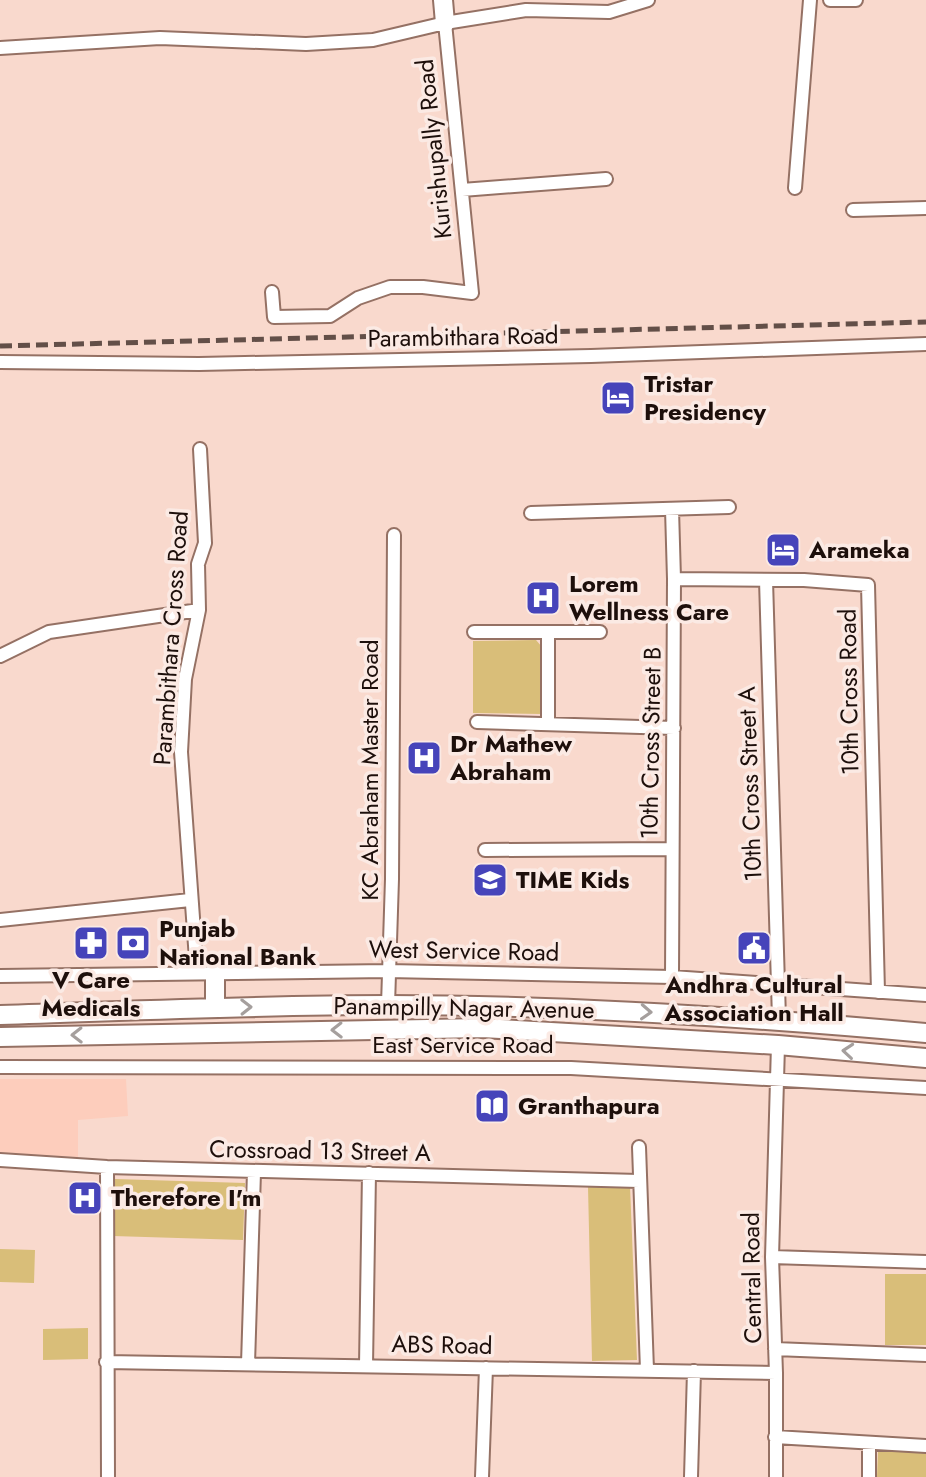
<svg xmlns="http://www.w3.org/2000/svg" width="926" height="1477" font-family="Jost,sans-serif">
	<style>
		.built { fill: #fdcdbc }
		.green { fill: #d9be79 }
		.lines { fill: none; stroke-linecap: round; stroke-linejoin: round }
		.street-casing { stroke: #957164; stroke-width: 16 }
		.secondary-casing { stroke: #957164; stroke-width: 22 }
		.street { stroke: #fff; stroke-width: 12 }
		.secondary { stroke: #fff; stroke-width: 18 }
		.rail { stroke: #634f48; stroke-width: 5; stroke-dasharray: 12 6; stroke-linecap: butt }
		.oneway { stroke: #a59f9d }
		.labels { text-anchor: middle; stroke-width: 7; stroke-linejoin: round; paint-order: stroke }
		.street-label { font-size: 24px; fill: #1d0f0b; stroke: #fbeae4 }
		.poi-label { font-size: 24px; font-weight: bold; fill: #1d0f0b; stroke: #fbeae4; text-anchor: start }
	</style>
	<rect width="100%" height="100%" fill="#f9d9cd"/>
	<path class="built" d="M0,1079H126L128,1116L78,1120V1157L0,1153Z"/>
	<path class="green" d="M536,640L542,647V714L473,713V641Z
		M115,1179L245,1183L243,1240L113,1236Z
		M630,1186L637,1360L592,1361L588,1187Z
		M0,1249L35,1250L34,1283L0,1282Z
		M885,1274H926V1345H885Z
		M88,1328V1359L43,1360V1329Z
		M878,1451L926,1452V1477H877Z"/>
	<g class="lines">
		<defs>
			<path id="street" d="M830,0H856
				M0,48L160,38L306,44L373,40L445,23L526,10L609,12L648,0
				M795,188L810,0
				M462,190L606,179
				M853,210L926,208
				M272,292L274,317L330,316L358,298L390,287H423L472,293L445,23
				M0,362L199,364L591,356L926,344
				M672,509L674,579L672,977
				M531,513L729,507
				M674,579L804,580L868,585L878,992
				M766,580L779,1019
				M474,632H600
				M548,634V724
				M0,656L49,632L199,610
				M477,722L674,728
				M485,850L672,849
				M0,920L190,900
				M197,973L181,752L185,679L199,610L198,564L205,543L200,449
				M0,976L388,971L672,977L926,995
				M388,1005L392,879L394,535
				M0,1067L571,1068L926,1088
				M639,1147L647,1370
				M0,1160L107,1167L639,1181
				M107,1167L108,1477
				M772,1257L926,1262
				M775,1349L926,1355
				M106,1362L776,1373
				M248,1364L254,1172
				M366,1366L369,1173
				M775,1437L926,1446
				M482,1477L486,1368
				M691,1477L694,1371
				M776,1477V1373L772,1257L778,1045
				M869,1477V1444"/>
			<path id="secondary" d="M443,0L445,23
				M215,972V1008
				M0,1015C129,1011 258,1005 388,1005C567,1005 747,1017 926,1033
				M0,1037L482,1028L778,1045L926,1058"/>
		</defs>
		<use href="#street" class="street-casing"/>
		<use href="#secondary" class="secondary-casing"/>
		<use href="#street" class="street"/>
		<use href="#secondary" class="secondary"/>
		<path class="rail" d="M0,346L926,322"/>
	</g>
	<defs><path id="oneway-chevron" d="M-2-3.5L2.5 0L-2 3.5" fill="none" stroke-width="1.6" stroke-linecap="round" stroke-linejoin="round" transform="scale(2)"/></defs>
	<g class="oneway">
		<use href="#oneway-chevron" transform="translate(246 1007) rotate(-1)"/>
		<use href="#oneway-chevron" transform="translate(646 1012) rotate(3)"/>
		<use href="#oneway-chevron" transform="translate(337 1030) rotate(179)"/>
		<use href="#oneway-chevron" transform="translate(77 1035) rotate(179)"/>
		<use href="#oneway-chevron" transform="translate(848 1051) rotate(-175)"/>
	</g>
	<defs>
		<symbol id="hotel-square" viewBox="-11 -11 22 22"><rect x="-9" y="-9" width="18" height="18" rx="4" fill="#4644ba" stroke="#fbeae4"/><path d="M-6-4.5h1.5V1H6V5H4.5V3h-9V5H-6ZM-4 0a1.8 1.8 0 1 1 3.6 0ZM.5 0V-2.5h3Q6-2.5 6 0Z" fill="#fff"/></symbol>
		<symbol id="hospital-square" viewBox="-11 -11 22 22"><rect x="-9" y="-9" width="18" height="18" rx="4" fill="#4644ba" stroke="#fbeae4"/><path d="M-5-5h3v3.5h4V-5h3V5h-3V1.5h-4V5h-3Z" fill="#fff"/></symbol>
		<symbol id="school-square" viewBox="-11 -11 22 22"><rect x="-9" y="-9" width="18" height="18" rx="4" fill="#4644ba" stroke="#fbeae4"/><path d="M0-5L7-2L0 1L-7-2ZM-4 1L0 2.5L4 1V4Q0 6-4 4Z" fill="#fff"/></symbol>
		<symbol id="pharmacy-square" viewBox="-11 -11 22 22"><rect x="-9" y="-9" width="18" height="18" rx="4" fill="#4644ba" stroke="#fbeae4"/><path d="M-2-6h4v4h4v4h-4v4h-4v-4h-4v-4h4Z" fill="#fff"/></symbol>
		<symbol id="bank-square" viewBox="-11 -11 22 22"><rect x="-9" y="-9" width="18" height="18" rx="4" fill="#4644ba" stroke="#fbeae4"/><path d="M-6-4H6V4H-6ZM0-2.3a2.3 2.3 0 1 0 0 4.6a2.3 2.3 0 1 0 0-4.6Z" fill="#fff"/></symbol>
		<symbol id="civic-square" viewBox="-11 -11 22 22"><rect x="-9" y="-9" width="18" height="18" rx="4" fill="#4644ba" stroke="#fbeae4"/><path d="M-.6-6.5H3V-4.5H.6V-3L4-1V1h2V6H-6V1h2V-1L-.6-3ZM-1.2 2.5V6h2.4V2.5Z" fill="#fff"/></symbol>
		<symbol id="library-square" viewBox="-11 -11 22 22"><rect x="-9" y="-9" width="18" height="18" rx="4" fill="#4644ba" stroke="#fbeae4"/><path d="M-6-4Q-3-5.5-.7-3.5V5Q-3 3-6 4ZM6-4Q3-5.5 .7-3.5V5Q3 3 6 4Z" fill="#fff"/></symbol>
	</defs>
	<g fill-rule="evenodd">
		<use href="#hotel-square" x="598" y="378" width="40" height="40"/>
		<use href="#hotel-square" x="763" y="530" width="40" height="40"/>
		<use href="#hospital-square" x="523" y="578" width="40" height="40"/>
		<use href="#hospital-square" x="404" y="738" width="40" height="40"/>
		<use href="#school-square" x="470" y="860" width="40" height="40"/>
		<use href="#pharmacy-square" x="71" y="923" width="40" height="40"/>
		<use href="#bank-square" x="113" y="923" width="40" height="40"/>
		<use href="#civic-square" x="734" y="928" width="40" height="40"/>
		<use href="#library-square" x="472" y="1086" width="40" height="40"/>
		<use href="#hospital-square" x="65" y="1178" width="40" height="40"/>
	</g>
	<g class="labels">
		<g class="street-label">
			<text transform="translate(434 149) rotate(-96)" y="8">Kurishupally Road</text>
			<text transform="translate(463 337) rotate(-1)" y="8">Parambithara Road</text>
			<text transform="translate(171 638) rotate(-86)" y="8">Parambithara Cross Road</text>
			<text transform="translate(849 692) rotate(-91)" y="8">10th Cross Road</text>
			<text transform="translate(651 743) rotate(-89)" y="8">10th Cross Street B</text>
			<text transform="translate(370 770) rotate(-90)" y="8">KC Abraham Master Road</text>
			<text transform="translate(750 784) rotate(-92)" y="8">10th Cross Street A</text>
			<text transform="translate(464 951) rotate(1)" y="8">West Service Road</text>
			<text transform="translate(464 1008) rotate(1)" y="8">Panampilly Nagar Avenue</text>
			<text x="463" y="1053">East Service Road</text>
			<text transform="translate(320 1151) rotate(1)" y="8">Crossroad 13 Street A</text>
			<text transform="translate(752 1278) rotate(-91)" y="8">Central Road</text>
			<text transform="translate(442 1345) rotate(1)" y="8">ABS Road</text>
		</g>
		<g class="poi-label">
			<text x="644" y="392">Tristar<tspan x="644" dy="28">Presidency</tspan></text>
			<text x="809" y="558">Arameka</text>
			<text x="569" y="592">Lorem<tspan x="569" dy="28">Wellness Care</tspan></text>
			<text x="450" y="752">Dr Mathew<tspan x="450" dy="28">Abraham</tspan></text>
			<text x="516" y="888">TIME Kids</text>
			<text x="159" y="937">Punjab<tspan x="159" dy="28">National Bank</tspan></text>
			<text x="91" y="988" text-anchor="middle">V Care<tspan x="91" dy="28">Medicals</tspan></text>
			<text x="754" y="993" text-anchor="middle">Andhra Cultural<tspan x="754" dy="28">Association Hall</tspan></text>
			<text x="518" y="1114">Granthapura</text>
			<text x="111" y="1206">Therefore I'm</text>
		</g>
	</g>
</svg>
